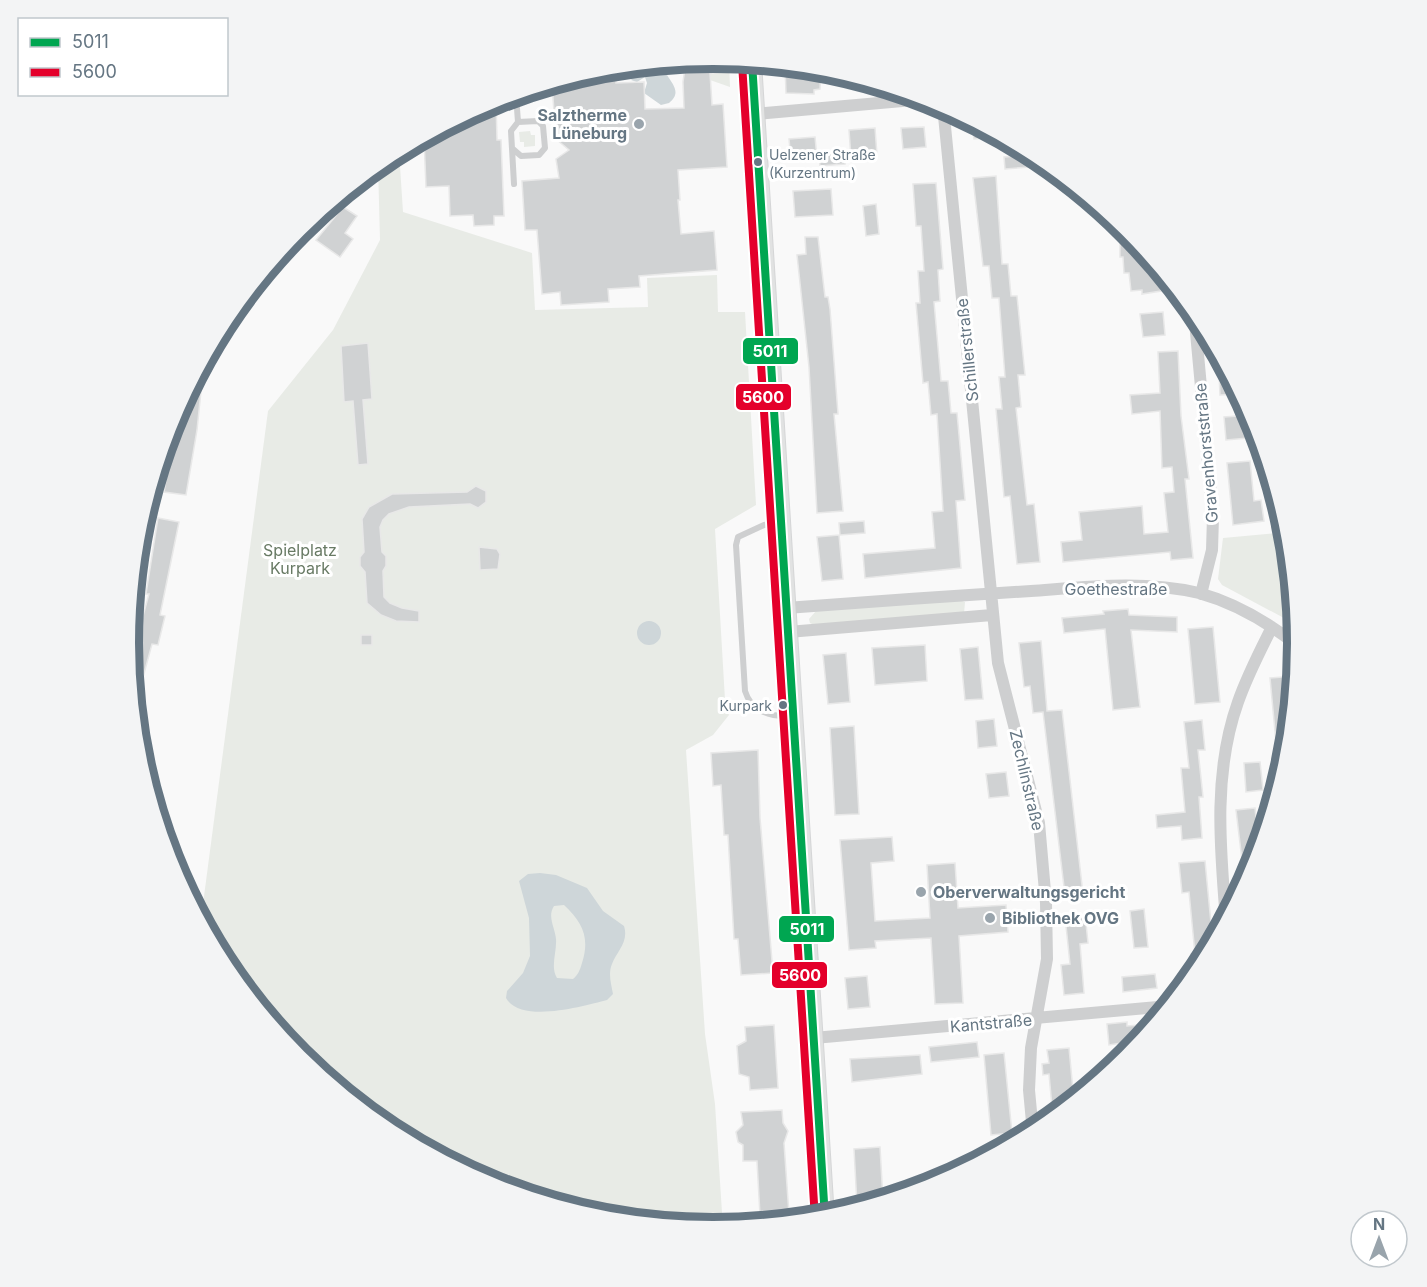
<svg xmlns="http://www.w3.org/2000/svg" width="1427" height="1287" font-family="Inter,sans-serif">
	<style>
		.green { fill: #e8ebe6 }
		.water { fill: #ced6d9; fill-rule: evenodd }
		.building { fill: #d0d2d3; stroke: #e8e8e8; stroke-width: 1.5 }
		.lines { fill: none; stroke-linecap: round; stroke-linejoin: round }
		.secondary-casing { stroke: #d5d6d7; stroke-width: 20 }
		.lane { stroke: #cecfd0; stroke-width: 6 }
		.street { stroke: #cecfd0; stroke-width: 12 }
		.secondary { stroke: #e1e2e2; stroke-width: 18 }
		.bus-1-casing { stroke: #fff; stroke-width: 12 }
		.bus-2-casing { stroke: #fff; stroke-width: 12 }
		.bus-1 { stroke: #00a651; stroke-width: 8 }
		.bus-2 { stroke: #e4002b; stroke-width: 8 }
		.poi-dot { fill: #99a4ac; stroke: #fff; stroke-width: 2 }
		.bus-dot { fill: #657683; stroke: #fff; stroke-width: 2 }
		.labels { text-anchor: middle; stroke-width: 6; stroke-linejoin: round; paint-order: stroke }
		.bus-label { font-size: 14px; fill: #657683; stroke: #fff; text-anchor: start }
		.poi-label { font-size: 16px; font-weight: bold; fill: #657683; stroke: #fff; text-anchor: start }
		.street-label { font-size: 16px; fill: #657683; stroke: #fff }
		.park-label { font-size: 16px; fill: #687a64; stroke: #fff }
		.rim { fill: none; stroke: #657683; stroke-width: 8 }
		.line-badge { stroke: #fff; stroke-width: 2 }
		.badge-label { font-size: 16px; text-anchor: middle; font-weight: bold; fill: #fff }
	</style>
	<rect width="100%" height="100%" fill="#f9f9f9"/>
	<path class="green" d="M715,59L729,60L730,87L710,80L709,73L716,72Z
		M639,66L627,76L616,75V68Z
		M530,131L531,135H535V146L524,147V142H520L519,132Z
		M399,151L403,212L532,253L535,310L648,307L647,278L717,275L718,312H745L756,505L715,529L725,700L729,715L713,735L686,750L705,1034L715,1104L723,1228L599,1217L489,1184L388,1130L300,1057L227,968L201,919L268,411L333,330L380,240L378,165Z
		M1288,532L1297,625L1222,585L1218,579L1223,538Z
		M959,600L965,602L964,614L816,626L810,623L809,619L816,611Z"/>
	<path class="water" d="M666,63L669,66L667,75C674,86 681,93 669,103L661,105L644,93L647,83L645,77L637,82L631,80L638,71L644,70V65Z
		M637 633a12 12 0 1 1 24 0a12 12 0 1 1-24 0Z
		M540,873L556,875L587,888L603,911L624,926C629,942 617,951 612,964C608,973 611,984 613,994L607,1000C584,1006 521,1024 506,998L507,991L523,973L530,956L529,918L519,881L528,874ZM564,905C583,923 590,938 582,963C580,970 578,975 573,979L557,978C550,967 557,952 556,939C555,927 547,917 554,906Z"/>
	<path class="building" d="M715,59L716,73H710L712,105L723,104L727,167L678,170L680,200H678L681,234L714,231L717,270L639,276L640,287L608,289L609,302L561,305L560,292L542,294L537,230H525L522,181L559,178L556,159L569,150L556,139L552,84L600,70L616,68V83L644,82L645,109L684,108L683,82L686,61Z
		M785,66L821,69L820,89L814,90V94L786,93Z
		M496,101L497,140H501L504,216H494V225L474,226L473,215L450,216L449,186L426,187L424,138Z
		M972,122L983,127L1000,137L974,139Z
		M924,127L926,147L903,149L901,128Z
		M875,128L877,155L851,158L849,130Z
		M815,137L817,158L791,160L789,139Z
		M844,151L845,164L820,166L819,153Z
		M1029,155L1030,167L1005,169L1004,157Z
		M996,176L1002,264H1008L1011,296H1017L1025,375H1018L1021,407L1016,408L1027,505L1034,504L1040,562L1017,564L1010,496L1004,497L996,409H1002L999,377H1005L999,298H992L989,266H983L973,178Z
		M936,183L943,269L938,270L940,301L934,302L941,381H948L951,413H957L965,500L956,501L961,568L865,578L863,554L935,548L932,512L943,511L937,414L931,415L928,382L923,383L916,303H920L918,271H924L921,226H916L913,184Z
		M831,189L833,215L795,217L793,191Z
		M876,204L879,234L866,236L863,206Z
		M343,207L357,216L345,233L353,239L340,257L316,240Z
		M805,237H818L825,297H828L830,309L838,414H834L843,511L817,513L809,367L797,255L806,254Z
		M1137,242L1159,268L1161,291L1142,294V290L1131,291L1129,273H1124L1123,257H1120V243Z
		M1163,312L1165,335L1143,337L1140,314Z
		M368,343L372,399L363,400L368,464L358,465L353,401L344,402L341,346Z
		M1178,351L1181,416L1189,479H1185L1193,558L1171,560L1170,552L1063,562L1061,542L1082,540L1079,512L1142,506L1144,534L1168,532L1164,493L1174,492L1172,467L1162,468L1160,411L1132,414L1130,395L1160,393L1158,352Z
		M1218,351L1235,385L1240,394L1220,395Z
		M204,362L197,430L186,495L164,492L178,409Z
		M1252,415L1259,437L1226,440L1224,417Z
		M1250,461L1254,501L1261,500L1264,521L1233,525L1227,463Z
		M476,486L486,491V502L478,508L470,504L409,507L389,514L383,520L380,527L382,552L386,556V566L383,571L384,597L390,603L402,608L419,611V622L396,621L381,615L367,603L365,572L360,566V557L364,552L362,519L369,507L392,494L467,492Z
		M158,518L179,522L160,615L165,616L158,645L152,644L135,707L130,655L132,656L149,594H146Z
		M864,521L865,533L840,535L839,523Z
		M839,535L843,579L822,581L817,537Z
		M479,547L497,549L500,554L498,569L480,570Z
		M1128,609L1129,615L1177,617V632L1131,630L1140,707L1113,710L1105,629L1064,633L1062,618L1104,614L1103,611Z
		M1213,627L1220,702L1195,704L1188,629Z
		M361,635H372V645H361Z
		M1041,641L1047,711L1062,710L1083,894L1065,895L1043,712L1033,713L1030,686L1024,687L1019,643Z
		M925,645L927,681L875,685L872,648Z
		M978,647L983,699L965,700L960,649Z
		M846,653L850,702L828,704L823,655Z
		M1295,676L1289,741L1276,742L1270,678Z
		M994,719L997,746L978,748L976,721Z
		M1202,720L1205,750H1198L1203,797H1199L1202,838L1182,840L1181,826L1157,828L1156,815L1185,812L1181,768H1189L1184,722Z
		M854,726L859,814L835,815L830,728Z
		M758,750L760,818L773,973L741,975L738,939H734L728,835H724L721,785L713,786L711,753Z
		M1260,762L1263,790L1246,792L1244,763Z
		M1006,772L1009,796L989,798L986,774Z
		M1255,808L1259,850L1245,885L1236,810Z
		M892,837L894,861L871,863L875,921L930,918L927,865L955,863L958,908L1006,905L1008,932L959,936L963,1003L935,1004L931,938L875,941L876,948L849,950L840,840Z
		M1205,861L1213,944L1193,977L1191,954H1195L1189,892L1182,893L1179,863Z
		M1144,909L1148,947L1134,948L1130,911Z
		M1085,914L1088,943L1080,944L1084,993L1064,995L1061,965L1070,964L1065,916Z
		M1155,974L1157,988L1123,992L1122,977Z
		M867,976L870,1007L848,1009L845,978Z
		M1127,1022V1026L1154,1024L1141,1040L1109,1045L1107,1024Z
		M774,1025L778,1088L750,1090L749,1077L739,1074L737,1046L746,1041L745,1027Z
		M977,1042L979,1057L931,1062L929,1047Z
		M1069,1048L1074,1101L1053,1118L1049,1074L1043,1075L1042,1064L1049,1063L1047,1050Z
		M1004,1053L1012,1133L991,1135L984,1055Z
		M920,1055L922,1074L852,1082L850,1059Z
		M782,1110L783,1123L788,1131L784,1143L789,1214L760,1215L757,1161H743V1145L738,1142L736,1132L743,1125L741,1112Z
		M880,1147L883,1200L864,1206L857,1205L854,1149Z"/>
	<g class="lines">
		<defs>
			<path id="secondary" d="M752,62L825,1218"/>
		</defs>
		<use href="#secondary" class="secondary-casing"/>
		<path class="lane" d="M513,149L521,156L539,155L545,148L543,126L538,121L518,122
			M514,184L511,131L518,122L516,95
			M780,522L764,525L738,537L736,545L745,691C751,711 770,717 790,716"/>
		<path class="street" d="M943,106L998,663L1039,823L1046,903L1047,959L1031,1048L1029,1090L1033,1133
			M755,114L925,99
			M1194,311L1213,517L1212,550L1201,594
			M786,608C868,602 949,596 1031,591C1086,587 1144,580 1199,593C1235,603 1269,623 1298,646
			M788,632L992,615
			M1226,920C1220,847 1213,772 1238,702C1247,676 1260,651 1272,627
			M814,1038L1169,1006"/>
		<use href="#secondary" class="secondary"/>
		<defs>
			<path id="bus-1" d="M752,62L825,1218"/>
			<path id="bus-2" d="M742,63L815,1219"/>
		</defs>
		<use href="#bus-1" class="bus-1-casing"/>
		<use href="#bus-2" class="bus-2-casing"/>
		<use href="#bus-1" class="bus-1"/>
		<use href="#bus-2" class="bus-2"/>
	</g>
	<g class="poi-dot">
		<circle cx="639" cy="124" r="6"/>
		<circle cx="921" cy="892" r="6"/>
		<circle cx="990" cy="918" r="6"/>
	</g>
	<g class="bus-dot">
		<circle cx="758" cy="162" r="5"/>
		<circle cx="783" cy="705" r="5"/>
	</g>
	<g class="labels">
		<g class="bus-label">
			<text x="769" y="160">Uelzener Straße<tspan x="769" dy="18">(Kurzentrum)</tspan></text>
			<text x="772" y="711" text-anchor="end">Kurpark</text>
		</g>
		<g class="poi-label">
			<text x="627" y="121" text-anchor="end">Salztherme<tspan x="627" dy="18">Lüneburg</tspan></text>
			<text x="933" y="898">Oberverwaltungsgericht</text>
			<text x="1002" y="924">Bibliothek OVG</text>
		</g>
		<g class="street-label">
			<text transform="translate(967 350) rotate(-96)" y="6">Schillerstraße</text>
			<text transform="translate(1206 453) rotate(-95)" y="6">Gravenhorststraße</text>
			<text x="1116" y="595">Goethestraße</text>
			<text transform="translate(1027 780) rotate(77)" y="6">Zechlinstraße</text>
			<text transform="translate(991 1023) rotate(-5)" y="6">Kantstraße</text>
		</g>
		<g class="park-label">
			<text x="300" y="556">Spielplatz<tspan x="300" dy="18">Kurpark</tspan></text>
		</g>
	</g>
	<path d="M0 0H1427V1287H0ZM139 643a574 574 0 1 1 1148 0a574 574 0 1 1-1148 0Z" fill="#f3f4f5" fill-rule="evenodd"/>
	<path class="rim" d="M139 643a574 574 0 1 1 1148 0a574 574 0 1 1-1148 0Z"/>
	<g class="line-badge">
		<rect x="742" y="337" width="57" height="28" rx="6" fill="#00a651"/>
		<rect x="735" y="383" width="57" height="28" rx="6" fill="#e4002b"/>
		<rect x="778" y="915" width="57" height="28" rx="6" fill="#00a651"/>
		<rect x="771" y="961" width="57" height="28" rx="6" fill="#e4002b"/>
	</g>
	<g class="badge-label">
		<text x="770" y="357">5011</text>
		<text x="763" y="403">5600</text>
		<text x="807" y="935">5011</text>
		<text x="800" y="981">5600</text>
	</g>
	<rect x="18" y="18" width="210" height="78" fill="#ffffff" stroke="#c1c8cd" stroke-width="1.5"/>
	<rect x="30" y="38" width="30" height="9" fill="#00a651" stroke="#c1c8cd" stroke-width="1.5"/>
	<text x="72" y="48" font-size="18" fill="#657683">5011</text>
	<rect x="30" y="68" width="30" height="9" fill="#e4002b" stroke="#c1c8cd" stroke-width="1.5"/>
	<text x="72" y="78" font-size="18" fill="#657683">5600</text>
	<g transform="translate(1379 1239)"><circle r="28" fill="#ffffff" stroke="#c1c8cd" stroke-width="1.5"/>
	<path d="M0-4.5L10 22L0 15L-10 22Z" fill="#99a4ac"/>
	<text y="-9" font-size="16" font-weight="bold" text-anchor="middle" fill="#657683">N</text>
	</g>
</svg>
